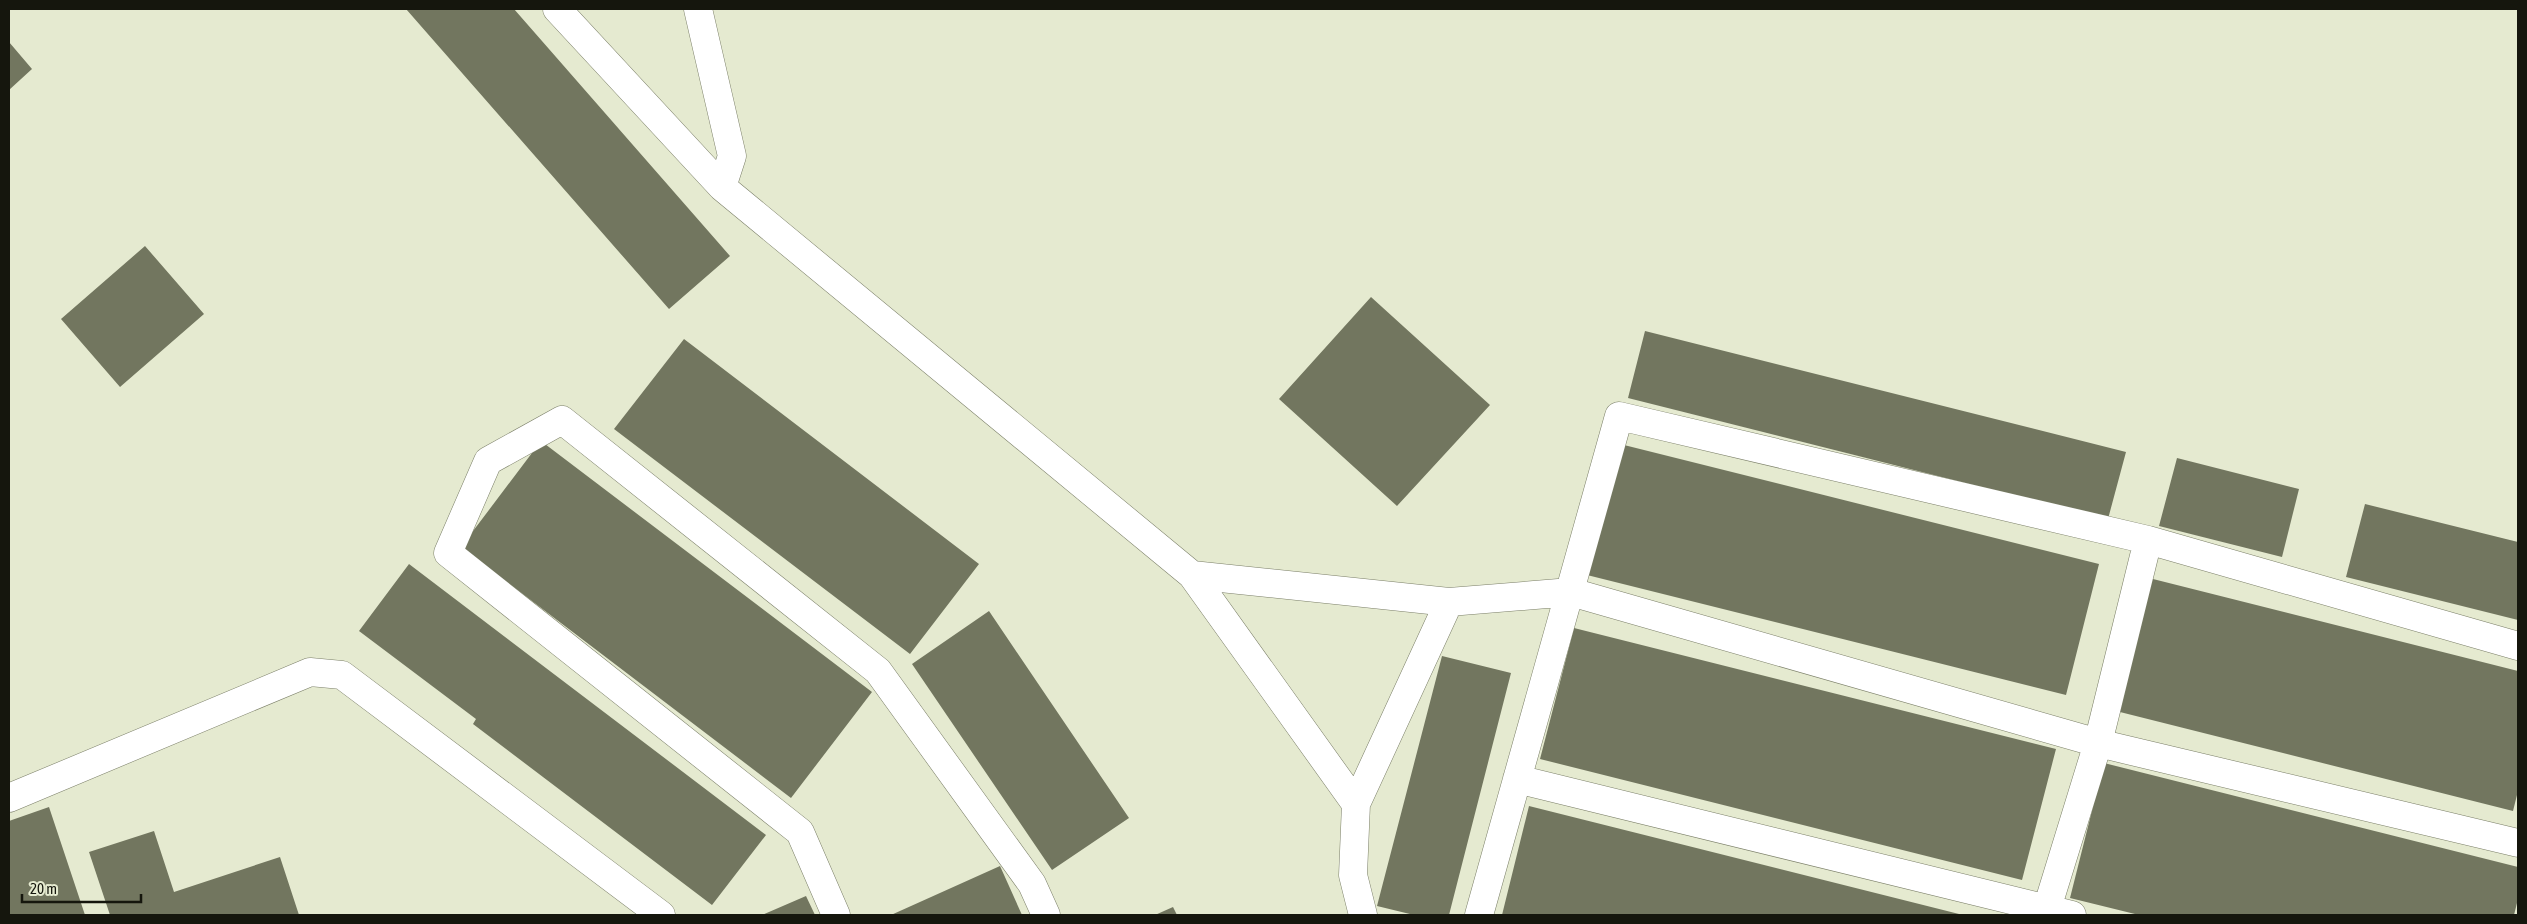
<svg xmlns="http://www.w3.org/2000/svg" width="2527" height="924" font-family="'Asap Condensed',sans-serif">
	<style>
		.building { fill: #72765f }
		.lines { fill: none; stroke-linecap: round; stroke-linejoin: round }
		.minor-casing { stroke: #7b7f68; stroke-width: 29 }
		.minor { stroke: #fff; stroke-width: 28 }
	</style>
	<rect width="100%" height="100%" fill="#e5ead0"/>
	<path class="building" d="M406,9H514L730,256L669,309Z
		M9,42L32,69L9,90Z
		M145,246L204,314L120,387L61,319Z
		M1371,297L1490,405L1397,506L1279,399Z
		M1645,331L2126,452L2108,519L1628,398Z
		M684,339L979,564L910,654L614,429Z
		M541,441L872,692L791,798L461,547Z
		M1620,444L2099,564L2066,695L1587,575Z
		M2177,458L2299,489L2282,557L2159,526Z
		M2365,504L2518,542V620L2346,577Z
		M409,564L766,835L712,905L473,724L476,719L359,631Z
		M2149,578L2518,671V791L2513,811L2116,711Z
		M989,611L1129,818L1052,870L912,664Z
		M1574,628L2056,749L2022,880L1540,759Z
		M1442,656L1511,673L1449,915H1414L1377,906Z
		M2104,763L2518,867V899L2514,915H2139L2070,898Z
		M1529,806L1963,915H1502Z
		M49,807L85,915H9V821Z
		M154,831L174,892L280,857L299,915H110L89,852Z
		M1000,866L1022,915H891Z
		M806,896L815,915H762Z
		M1173,907L1177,915H1155Z"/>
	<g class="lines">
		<defs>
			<path id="minor" d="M557,9L722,187
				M698,9L732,156L722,187L1192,575L1449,602
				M1192,575L1356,804
				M1517,779L2072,915
				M9,798L310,672L342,675L661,915
				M836,915L800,832L448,553L488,461L562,420L878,671L1032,884L1046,915
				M1363,915L1353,875L1356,804L1449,602L1571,592L2098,743L2518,843
				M1479,915L1619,416L2148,540L2518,646
				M2045,915L2098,743L2148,540"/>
		</defs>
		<use href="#minor" class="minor-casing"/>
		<use href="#minor" class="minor"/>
	</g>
	<rect width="2527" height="924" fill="none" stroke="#15160d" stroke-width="20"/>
	<path d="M22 894v8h119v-8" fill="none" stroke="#15160d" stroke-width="2.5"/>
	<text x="30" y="894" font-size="15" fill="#15160d" stroke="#e5ead0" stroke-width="4" paint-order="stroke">20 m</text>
</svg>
